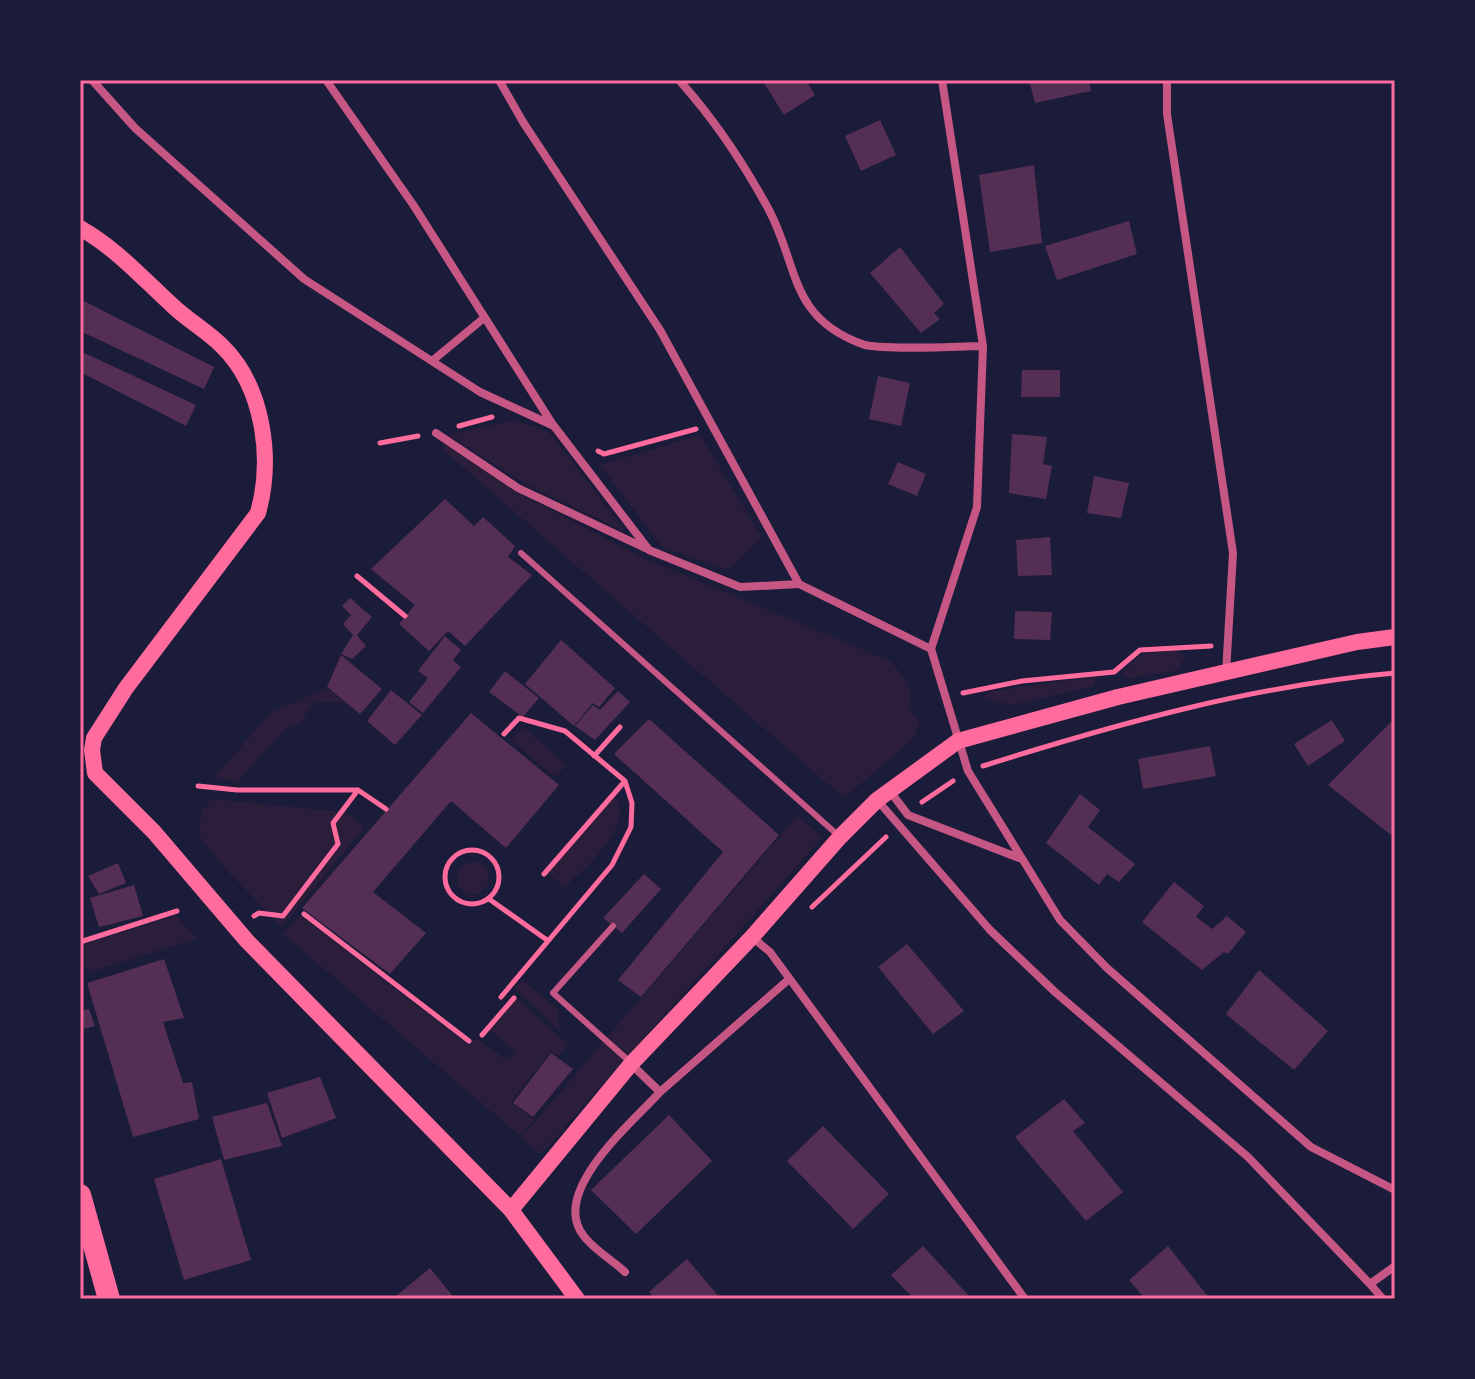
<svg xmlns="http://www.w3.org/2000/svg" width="1475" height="1379" font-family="'Noto Serif',serif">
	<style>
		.green { fill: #2a1e3b }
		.building { fill: #542f53 }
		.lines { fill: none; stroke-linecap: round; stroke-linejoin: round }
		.path { stroke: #ff6b9d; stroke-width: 5 }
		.service { stroke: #c65784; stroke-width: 6 }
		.minor { stroke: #c65784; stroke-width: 8 }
		.secondary { stroke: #ff6b9d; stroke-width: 16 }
		.trunk { stroke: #ff6b9d; stroke-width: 22 }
		.neatline { fill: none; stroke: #ff6b9d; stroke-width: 3 }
	</style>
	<rect width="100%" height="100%" fill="#1b1b3a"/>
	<path class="green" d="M514,420L549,432L626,532L525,484L448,435Z
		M700,435L762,538L729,570L663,548L600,465Z
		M444,443L518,493L644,558L890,661C904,677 915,686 908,708L920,722L913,739L844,798L442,449Z
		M1173,650L1186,656L1176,671L1129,678L1121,673L1142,654Z
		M1097,676L1093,686L1013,705L982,698L987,692Z
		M327,688L345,703L313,701L301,723L288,726L237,782L214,778L270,713Z
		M523,727L567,765L555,777L510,740Z
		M614,796C637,825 585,868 565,887L547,873Z
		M211,799L345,812L365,827L282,927L226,870L198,834L202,812Z
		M797,816L823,837L541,1154L521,1138Z
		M457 878a16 16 0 1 1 32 0a16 16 0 1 1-32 0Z
		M300,915L468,1045L476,1038L507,1060L517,1052L489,1030L517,998L568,1045L558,1056L550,1052L511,1102L534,1120L520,1136L283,934Z
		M175,916L198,938L91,972L80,961V946Z
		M523,980L557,1009L560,1031L514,988Z"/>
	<path class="building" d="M768,80H806L815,95L784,115L764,83Z
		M1029,80H1089L1091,91L1035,103Z
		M880,120L896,155L861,171L845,136Z
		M1034,165L1042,243L990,252L979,175Z
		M1129,221L1137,254L1057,280L1045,246Z
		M900,247L944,304L934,313L940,319L921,333L870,273Z
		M80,299L214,367L204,389L80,331Z
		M80,351L196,405L186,426L80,372Z
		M1022,370H1060V397H1021Z
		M878,376L910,383L901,426L869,419Z
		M1012,434L1047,437L1043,464L1052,466L1046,499L1009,493Z
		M898,462L926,474L917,496L888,484Z
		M1094,476L1129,483L1121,518L1087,513Z
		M445,499L474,526L483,517L515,546L508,557L532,575L465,646L448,631L429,651L399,624L415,605L371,569Z
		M1050,537L1052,575L1018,576L1016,540Z
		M350,598L372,617L357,635L366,646L352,659L341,654L353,635L343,624L351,615L342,606Z
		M1015,611L1052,612L1050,640L1014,639Z
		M445,636L461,650L453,660L461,667L423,713L409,702L428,678L418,671Z
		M561,640L615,688L599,707L593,703L574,726L525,684Z
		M341,655L382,689L360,714L327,687Z
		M505,671L539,698L523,717L489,692Z
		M391,690L422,715L395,745L367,721Z
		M618,691L630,702L595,740L575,726L593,705L600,710Z
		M471,713L559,785L506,848L451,801L373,892L426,933L390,974L302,908Z
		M1395,718V831L1391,835L1328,785Z
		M649,719L779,835L641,997L618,980L723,852L614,754Z
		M1332,720L1345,741L1308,766L1294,744Z
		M1210,746L1216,776L1143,789L1138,759Z
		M1080,794L1100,810L1088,827L1135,864L1119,882L1107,874L1099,885L1046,843Z
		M118,863L126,883L99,894L88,876Z
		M644,874L661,889L622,933L603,918Z
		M1174,882L1204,906L1196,917L1212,929L1227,916L1246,932L1228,954L1224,952L1202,970L1142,922Z
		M134,885L143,916L99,927L90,898Z
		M907,944L964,1011L933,1034L878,967Z
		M164,959L184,1018L163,1022L183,1083L192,1082L199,1119L133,1137L87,983Z
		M1259,970L1328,1031L1294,1070L1226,1014Z
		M89,1009L95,1026L84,1029L80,1011Z
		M551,1053L573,1069L533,1117L513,1103Z
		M320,1077L336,1118L282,1138L267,1093Z
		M1064,1099L1085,1123L1073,1131L1123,1192L1086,1221L1015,1137Z
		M267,1103L282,1146L224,1160L212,1117Z
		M669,1115L712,1161L636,1234L591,1190Z
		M823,1126L889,1194L853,1229L787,1161Z
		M221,1159L251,1260L184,1280L154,1179Z
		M923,1246L970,1297L968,1299H914L891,1275Z
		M1168,1246L1210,1299H1145L1129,1280Z
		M687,1259L721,1299H655L649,1292Z
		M430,1268L455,1299H398L396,1296Z"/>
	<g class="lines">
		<path class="path" d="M459,426L492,417
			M380,443L418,436
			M598,451L604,454L696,429
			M357,576L405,616
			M963,693L1022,681L1114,672L1140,650L1211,646
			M594,756L620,727
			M983,766C1116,724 1256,685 1395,673
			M198,786L237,790H358L386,809
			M922,802L953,781
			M445 877a27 27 0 1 1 54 0a27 27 0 1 1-54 0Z
			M544,874L625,781
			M489,899L547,940
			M812,907L886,837
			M304,914L469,1041
			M254,916L259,913L283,916L338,844L333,823L358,790
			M80,942L177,911
			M501,997L612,865L631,827L632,803L625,781L565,731L519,718L504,734
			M482,1035L514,998"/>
		<path class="service" d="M521,553L840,837
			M613,926L553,993L629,1061"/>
		<path class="minor" d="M92,80L135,128L304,279L480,392L554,426L649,550L740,587L799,584
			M326,80L414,206L553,425
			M499,80L523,122L660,330L799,584L931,649L968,771L1060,920L1107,968L1311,1147L1395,1190
			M679,80C714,119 744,164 769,210C799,267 789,317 862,344C880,351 959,346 983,346
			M1167,80V114L1233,553L1226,673
			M432,361L484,318
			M436,433L518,488L645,548
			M931,649L977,507L983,346L942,80
			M889,790L908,815L1019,858
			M878,801L990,930L1055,992L1248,1157L1370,1284
			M752,937L770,952L1025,1299
			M660,1092L788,980
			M625,1272C612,1260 593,1249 583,1235C550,1191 632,1123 660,1092L631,1064
			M1383,1299L1370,1284L1395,1266"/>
		<path class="secondary" d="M80,228C117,249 142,278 174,307C189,321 207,331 222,346C264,387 273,459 258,513L126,688L94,738L92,750L95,773L154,832L247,941L511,1210L577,1299
			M511,1210L631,1064L752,937L840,837L877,800L958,741L1118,697L1357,642L1395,637"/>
		<path class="trunk" d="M80,1195L109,1299"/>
	</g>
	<rect width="1475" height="1379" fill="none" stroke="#1b1b3a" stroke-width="164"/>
	<rect x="82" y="82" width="1311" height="1215" class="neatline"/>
</svg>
